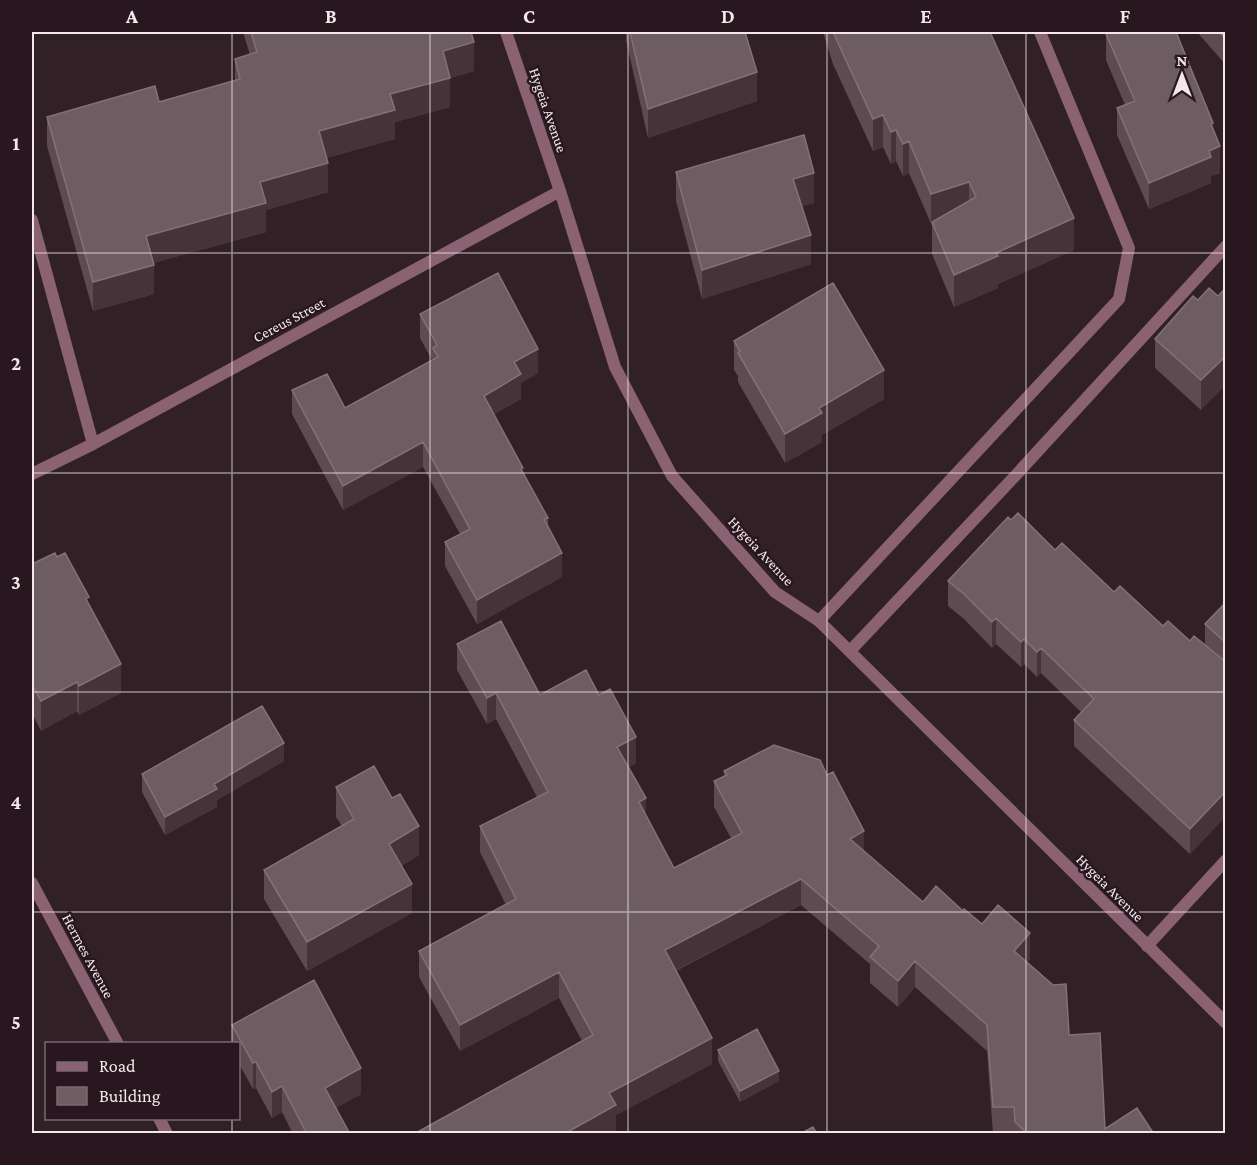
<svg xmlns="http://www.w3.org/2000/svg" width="1257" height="1165" font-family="'Crimson Pro',serif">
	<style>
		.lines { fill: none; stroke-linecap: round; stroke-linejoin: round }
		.service { stroke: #8a6272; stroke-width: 12 }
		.minor { stroke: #8a6272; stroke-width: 12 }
		.wall { fill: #5e4b52 }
		.shaded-wall { fill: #46333a }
		.building { fill: #6e5c63; stroke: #837178; stroke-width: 1.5 }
		.grid { fill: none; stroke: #f3e7eb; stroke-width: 1.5; stroke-opacity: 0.55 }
		.labels { text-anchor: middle; stroke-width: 5; stroke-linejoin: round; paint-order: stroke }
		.street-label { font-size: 15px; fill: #f3e7eb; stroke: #28171e }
		.neatline { fill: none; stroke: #f3e7eb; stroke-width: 2 }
		.grid-label { font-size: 20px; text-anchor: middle; font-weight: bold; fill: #f3e7eb }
	</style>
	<rect width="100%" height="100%" fill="#322027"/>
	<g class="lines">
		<path class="service" d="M819,621L1119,299L1129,248L1040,32
			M850,651L1016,475L1226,246
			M1147,946L1226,860"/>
		<path class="minor" d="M506,32L560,191L615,367L672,476L775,592L819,621L1226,1023
			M32,220L93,444
			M32,474L93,444L560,191
			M32,883L118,1044
			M159,1118L167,1134"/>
	</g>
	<path class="wall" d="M243,32H322L323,33L474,71L450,78V107L395,122V139L326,158L328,192L266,210V232L153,263L154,294L93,311L47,146V117L159,102L235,81V59L250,55Z
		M626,32H745L757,101L648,138L626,40Z
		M823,32H990L1074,250L998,284V288L954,307L932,254V226L909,173L903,176L896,161L891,164L883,147L873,151L833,64Z
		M1197,32H1226V65Z
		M1106,34L1213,131L1220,173L1211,176V183L1149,209L1117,135V108L1125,105L1106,60Z
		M676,172L814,203L802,206L811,264L702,299L676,201Z
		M1209,288L1201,410L1155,368V339L1198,300Z
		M420,314L538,373L521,383V399L494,414L523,473L548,518V526L562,577L477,624L445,566V542L460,534L423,467L343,510L292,414V390L345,408L432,360L420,338Z
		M734,341L884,399L822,435V442L785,463L738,382V376L734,370Z
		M1055,550L1114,592L1163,626L1190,641L1205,645V624L1226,602V816L1190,854L1074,746V720L1082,713L1041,673L1037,677L1024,664L1021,667L996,644L992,648L964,619L948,606V581Z
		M57,557L89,604L121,693L79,715L77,711L41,731L32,713V564Z
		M457,644L540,695H599L636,763L629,767L646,816L674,868L731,838L714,807V781L724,776V771L864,851L923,902L963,911L1030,959L1027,962L1069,1035L1105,1129L1154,1134H993L987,1051L915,987L898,1007L870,983V964L801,905L676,971L712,1064L616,1115V1131L612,1134H414L582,1041L559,998L460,1051L419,977V951L506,905L480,852V826L537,797L496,719L487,724L457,670Z
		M284,761L217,800V807L165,835L142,792V774Z
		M336,787L419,855L401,866L412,913L307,971L264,899V870L342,826L336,817Z
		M232,1025L361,1094L336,1108L350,1134H293L282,1112L272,1118L256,1088L253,1089L238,1062V1044H232Z
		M718,1050L779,1081L740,1102L718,1061Z"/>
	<path class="shaded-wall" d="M474,42V71L450,78V107L395,122V139L319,160V131L390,94L443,51Z
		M757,72V101L648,138V109Z
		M883,115V147L873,151V119Z
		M1213,123V149L1220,146V173L1211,176V183L1149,209V183L1211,124Z
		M896,130V161L891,164V132Z
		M909,141V173L903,176V144Z
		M328,163V192L266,210V232L146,265V236L260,182Z
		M814,173V203L793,208V179Z
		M969,182V214L932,222L931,226V194Z
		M1074,218V250L998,284V288L954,307V275L996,253Z
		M811,235V264L702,299V270Z
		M154,265V294L93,311V282Z
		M538,349V373L521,383V399L484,420V396L514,362Z
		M1226,356V385L1201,410V380Z
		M884,370V399L822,435V442L785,463V434L819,408Z
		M423,442V467L343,510V486Z
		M562,553V577L477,624V600Z
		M996,618V644L992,648V622Z
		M1024,639V664L1021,667V642Z
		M1041,648V673L1037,677V652Z
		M121,664V693L79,715V686Z
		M77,682V711L41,731V701Z
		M496,693V719L487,724V698Z
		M636,737V763L617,773V747Z
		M284,743V761L217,800V807L165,835V817L214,784Z
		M1226,791V816L1190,854V829Z
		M646,798V825L639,802Z
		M419,826V855L389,873V844Z
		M864,831V857L850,839Z
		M801,879V905L665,976V950Z
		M412,884V913L307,971V942Z
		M1030,933V959L1014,977V951Z
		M915,961V987L898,1007V981Z
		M559,972V998L460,1051V1025Z
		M712,1038V1064L616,1115V1131L612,1134H564L609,1093Z
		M256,1062V1088L253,1089V1063Z
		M361,1068V1094L325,1114V1088Z
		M779,1071V1081L740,1102V1091Z
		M282,1086V1112L272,1118V1092Z"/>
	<path class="building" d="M251,32H322L323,33L329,32H471L474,42L443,51L450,78L390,94L395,110L319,131L328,163L260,182L266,203L146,236L154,265L93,282L47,117L155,86L159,102L240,79L235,59L257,52Z
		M630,32H745L757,72L648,109Z
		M833,32H990L1074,218L996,253L998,256L954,275L932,222L976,197L969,182L931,194L909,141L903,144L896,130L891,132L883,115L873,119Z
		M1112,32H1176L1213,123L1211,124L1220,146L1209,151L1211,157L1149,183L1117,108L1135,101L1106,34Z
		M1219,32H1226V39Z
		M804,135L814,173L793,179L811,235L702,270L676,172Z
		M498,273L538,349L514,362L521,374L484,396L523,468L521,469L548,518L544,519L562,553L477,600L445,542L470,529L423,442L343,486L292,390L327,374L345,408L438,357L433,348L437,345L420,314Z
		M833,283L884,370L819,408L822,413L785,434L738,353L740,351L734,341Z
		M1209,288L1218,296L1226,288V356L1201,380L1155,339L1193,296L1198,300Z
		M1018,513L1055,550L1062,543L1114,592L1120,586L1163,626L1168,621L1190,641L1194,636L1226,662V791L1190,829L1074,720L1094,699L1041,648L1037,652L1024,639L1021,642L996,618L992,622L964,594L948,581L1008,517L1011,520Z
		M55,553L57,557L65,553L89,597L86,599L121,664L79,686L77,682L41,701L32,684V564Z
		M1226,602V643L1205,624Z
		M501,621L540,695L586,670L599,695L610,689L636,737L617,747L646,798L639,802L674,868L742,833L714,781L727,775L724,771L774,745L820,760L827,775L833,772L864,831L850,839L923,902L936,886L963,911L964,909L982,924L998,905L1030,933L1014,951L1053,985L1066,984L1069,1035L1100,1033L1105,1129L1137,1108L1154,1134H1028L1015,1122L1014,1107H993L987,1025L915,961L898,981L870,957L879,946L801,879L665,950L712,1038L609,1093L616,1105L564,1134H414L593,1035L559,972L460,1025L419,951L516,899L480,826L548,792L496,693L487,698L457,644Z
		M262,706L284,743L214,784L217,789L165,817L142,774Z
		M374,766L392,798L400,794L419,826L389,844L412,884L307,942L264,870L354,819L336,787Z
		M314,980L361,1068L325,1088L350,1134H307L282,1086L272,1092L256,1062L253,1063L232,1025Z
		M757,1029L779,1071L740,1091L718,1050Z
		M813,1127L817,1134H800Z"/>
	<path class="grid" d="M232,32V1044M430,32V1134M628,32V1134M827,32V1134M1026,32V1134M32,253H1226M32,473H1226M32,692H1226M32,912H1226M232,1118V1134"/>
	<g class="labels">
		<g class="street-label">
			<text transform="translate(548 110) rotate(71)" y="5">Hygeia Avenue</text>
			<text transform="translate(289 320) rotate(-28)" y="5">Cereus Street</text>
			<text transform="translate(761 551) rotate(47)" y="5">Hygeia Avenue</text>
			<text transform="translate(1110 888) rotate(45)" y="5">Hygeia Avenue</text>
			<text transform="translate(88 956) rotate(62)" y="5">Hermes Avenue</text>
		</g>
	</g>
	<rect width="1257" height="1165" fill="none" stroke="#28171e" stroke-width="66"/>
	<rect x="45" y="1042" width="195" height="78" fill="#28171e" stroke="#796a70" stroke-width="1.5"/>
	<rect x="57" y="1062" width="30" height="9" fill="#8a6272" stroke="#796a70" stroke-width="1.5"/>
	<text x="99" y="1072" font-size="18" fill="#f3e7eb">Road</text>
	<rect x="57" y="1087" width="30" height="18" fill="#6e5c63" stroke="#796a70" stroke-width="1.5"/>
	<text x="99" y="1102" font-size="18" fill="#f3e7eb">Building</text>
	<g transform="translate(1182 75)" stroke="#28171e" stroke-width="4.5" paint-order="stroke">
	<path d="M0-4.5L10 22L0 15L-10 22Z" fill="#f3e7eb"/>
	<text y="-9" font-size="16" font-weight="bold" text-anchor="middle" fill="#f3e7eb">N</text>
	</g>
	<rect x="33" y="33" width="1191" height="1099" class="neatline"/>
	<g class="grid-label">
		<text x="132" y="23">A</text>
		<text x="331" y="23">B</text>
		<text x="529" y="23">C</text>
		<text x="728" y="23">D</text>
		<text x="926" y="23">E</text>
		<text x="1125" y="23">F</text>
		<text x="16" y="150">1</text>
		<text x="16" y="370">2</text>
		<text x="16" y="589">3</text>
		<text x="16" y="809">4</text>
		<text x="16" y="1029">5</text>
	</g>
</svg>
